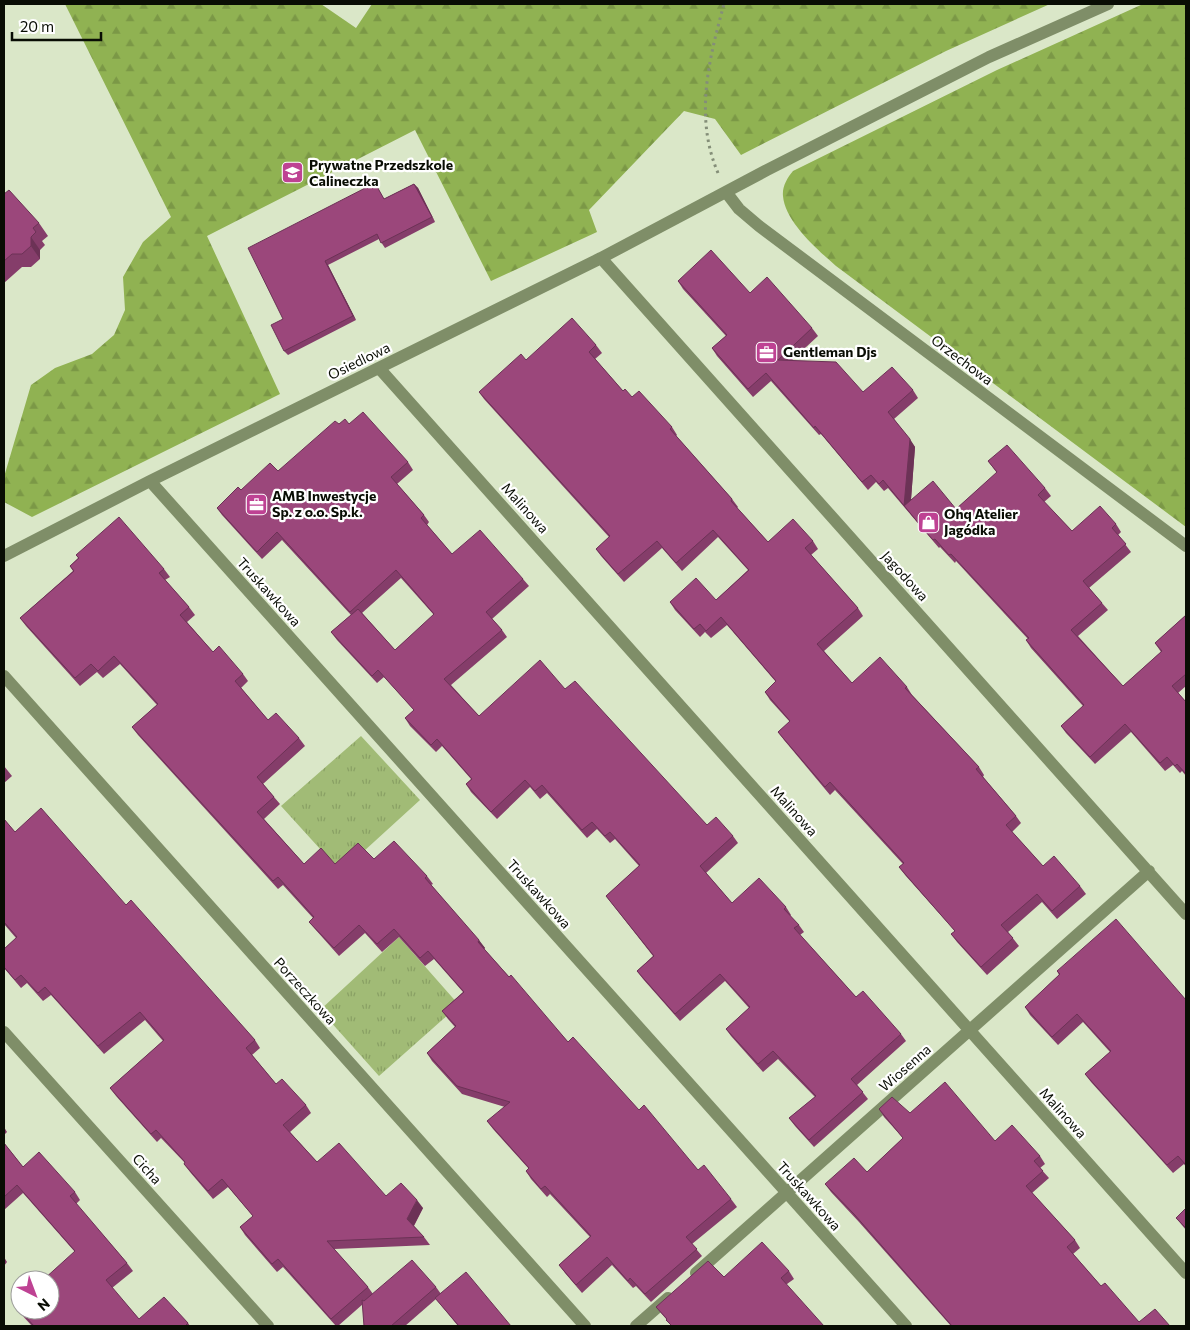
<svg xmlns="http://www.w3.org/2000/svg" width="1190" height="1330" font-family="Commissioner,sans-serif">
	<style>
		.grass { fill: url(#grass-tufts) }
		.forest { fill: url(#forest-firs) }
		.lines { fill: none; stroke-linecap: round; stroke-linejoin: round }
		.path { stroke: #848e78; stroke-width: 3; stroke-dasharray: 2.5 4; stroke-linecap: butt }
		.minor { stroke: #7f8e68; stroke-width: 12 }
		.wall { fill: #853d6a; fill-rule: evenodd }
		.shaded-wall { fill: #6c3256 }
		.building { fill: #9b477b; stroke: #6c3256 }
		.labels { text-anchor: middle; stroke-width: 4.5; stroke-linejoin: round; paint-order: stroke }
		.poi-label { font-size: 14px; font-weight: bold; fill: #090d04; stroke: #fff; text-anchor: start }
		.street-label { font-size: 14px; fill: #090d04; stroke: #fff }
	</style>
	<defs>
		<pattern id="grass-tufts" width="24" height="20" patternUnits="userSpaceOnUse" patternTransform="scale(1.25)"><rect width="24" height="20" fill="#a1bb76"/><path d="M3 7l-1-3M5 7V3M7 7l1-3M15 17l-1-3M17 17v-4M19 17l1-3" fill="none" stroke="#89a064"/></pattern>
		<pattern id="forest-firs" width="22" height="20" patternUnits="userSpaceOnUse" patternTransform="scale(1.25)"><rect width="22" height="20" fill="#90b252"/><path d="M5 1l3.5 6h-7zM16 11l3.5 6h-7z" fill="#7b9846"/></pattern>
	</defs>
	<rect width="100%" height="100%" fill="#dae7c8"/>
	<path class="grass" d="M361,736L420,800L341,872L281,806Z
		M399,937L459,1005L379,1076L320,1010Z"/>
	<path class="forest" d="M65,4H321L356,28L372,4H1050L946,51L741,155L715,119L684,111L589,210L597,232L491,281L415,130L207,236L280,394L32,517L4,502V477L31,385L55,368L92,354L114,335L125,310L123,277L143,242L171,217Z
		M1143,4H1186V527L836,266C818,250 785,222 783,196C782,187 787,178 793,171L997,70Z"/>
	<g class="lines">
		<path class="path" d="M718,173C694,117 709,59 724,4"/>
		<path class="minor" d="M726,192L739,209L759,226L1186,546
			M601,258L1186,914
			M379,368L1186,1273
			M150,481L906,1326
			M4,556L150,481L601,258L767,170L989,57L1108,4
			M4,676L585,1326
			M4,1032L268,1326
			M696,1273L1149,871
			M636,1326L668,1298"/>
	</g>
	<path class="wall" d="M375,183L384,199L414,184L418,188L435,222L385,248L379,239L328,265L356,320L288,355L284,351L283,319Z
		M4,194L39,223L48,236L42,241L45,245L40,250V259L31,267H22L4,283Z
		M678,281L750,293L812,328L818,336L791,361L863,392L913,390L918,398L894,419L915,447L911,500L956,509L997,473L988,461L1045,488L1051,496L1044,502L1072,531L1116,524L1121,532L1118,535L1131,552L1089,588L1102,603L1108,610L1078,636L1123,686L1161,652L1155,643L1186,615V686L1178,693L1186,702V776L1182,771L1180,773L1173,765L1165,771L1131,732L1095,764L1066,733L1061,726L1083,706L1031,648L1026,640L1028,639L956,561L955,563L940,547L939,548L888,488L884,491L876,482L868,490L821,434L819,435L771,381L753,397L717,356L712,348L726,336L683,289Z
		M596,345L602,353L595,359L623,391L672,427L677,435L676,436L732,499L738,507L737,508L768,542L813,541L818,549L811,555L858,608L863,616L824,651L852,683L907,687L912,695L979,767L984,775L983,777L1016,816L1021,823L1012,832L1043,866L1080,886L1086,894L1057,919L1042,902L1008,932L1019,946L987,975L957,942L951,934L955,931L905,875L899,867L903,864L835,790L830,795L784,740L778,732L790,722L770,700L765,692L776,682L727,625L711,638L705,632L700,637L675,610L670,602L716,600L748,570L718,537L682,571L662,548L624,582L601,556L596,549L609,537L484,399L479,392L526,360Z
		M339,424H349L408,462L413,470L397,484L424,515L429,522L427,525L452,554L523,579L529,586L492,619L502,630L507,637L451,685L479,716L565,689L707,825L733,836L738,843L706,873L732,903L786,907L791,915L790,916L799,925L804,932L800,935L856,997L901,1034L906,1041L857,1085L868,1099L814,1147L795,1126L789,1118L815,1097L778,1059L763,1072L731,1036L726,1029L749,1008L725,981L680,1021L643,979L637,971L653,956L606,896L639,866L615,839L610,843L597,829L587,838L547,793L540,799L530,787L497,819L471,792L466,784L471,779L442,746L436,752L410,726L405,718L414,710L384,677L377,683L337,640L331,632L351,615L282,540L262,559L222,515L217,508L241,490L278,471ZM401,578L434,615L395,650L362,613Z
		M76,555L164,569L170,577L165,580L189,607L195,615L187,622L213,652L243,674L248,681L241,688L268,720L299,738L305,746L263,784L274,797L280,804L264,819L304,864H335L374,859L427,876L433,884L431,885L485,948L484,949L568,1042L639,1110L698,1170L731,1199L737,1207L692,1244L702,1256L651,1302L636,1286L633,1288L612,1265L582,1293L565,1273L559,1265L590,1237L550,1194L547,1197L531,1179L526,1171L529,1169L493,1129L487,1121L505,1107L462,1094L432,1061L427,1053L455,1027L448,1019L442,1011L463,992L434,959L425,966L399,937L382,952L365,933L339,956L315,929L309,922L313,918L283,885L278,889L138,735L132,727L157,705L120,664L103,678L97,672L80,686L26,626L20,618L73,571L70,566L78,558Z
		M4,766L12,776L4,783Z
		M4,819L15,832L126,905L255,1040L260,1048L252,1055L276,1084L306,1105L311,1113L290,1132L317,1162L386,1196L423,1208L414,1226L424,1237L430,1245L334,1249L368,1287L373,1294L436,1287L441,1294L511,1326H458L436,1299L405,1326H364L363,1304L338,1326H336L283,1267L277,1272L245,1235L240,1227L253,1216L228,1187L213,1199L190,1172L184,1164L185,1163L161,1138L157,1142L116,1096L110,1088L163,1041L145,1020L104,1054L51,995L43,1001L27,983L21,988L4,968V949L16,938L4,924Z
		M1057,971L1186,1000V1167L1184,1164L1173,1173L1091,1082L1085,1074L1110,1052L1083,1022L1058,1045L1030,1015L1025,1007L1059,975Z
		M879,1109L910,1113L1040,1156L1045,1164L1040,1168L1049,1178L1032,1193L1075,1240L1080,1248L1073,1254L1101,1286L1139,1322L1170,1326H951L859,1222L831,1192L825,1184L867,1172L903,1138L884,1117Z
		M4,1127L7,1132L4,1135Z
		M4,1143L23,1167L75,1192L80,1200L76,1204L127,1263L133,1271L112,1288L139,1319L188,1323L190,1326H32L20,1313L15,1305L75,1252L23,1193L4,1210Z
		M1186,1208V1230L1176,1218Z
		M4,1257L7,1262L4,1266Z
		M789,1271L794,1279L787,1284L672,1326L656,1307L724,1277Z"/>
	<path class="shaded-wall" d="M414,184L418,188L435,222L432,217Z
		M31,237L40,250V259L31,246Z
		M325,261L328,265L356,320L353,316Z
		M910,439L915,447L910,512L904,506Z
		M479,940L485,948L483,950L478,942Z
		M417,1200L423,1208L413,1227L407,1219Z"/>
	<path class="building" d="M375,183L384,199L414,184L432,217L381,243L377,234L325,261L353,316L284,351L271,325L283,319L248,248Z
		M9,190L39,223L33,228L36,232L31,237V246L22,254H12L4,261V194Z
		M711,250L750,293L767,277L812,328L778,360L836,362L863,392L892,367L913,390L888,412L910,439L904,506L933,481L956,509L997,472L988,461L1007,445L1045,488L1038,495L1072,531L1100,506L1116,524L1112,528L1126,544L1083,581L1102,603L1071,630L1123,686L1162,651L1155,643L1186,615V674L1172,686L1186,702V774L1177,764L1175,766L1167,757L1160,763L1125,724L1090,757L1061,726L1084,705L1026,640L1029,638L951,554L949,555L935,539L933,540L920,525L883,480L879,484L871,475L862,482L815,426L814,428L766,373L748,389L712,348L727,335L678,281Z
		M572,318L596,345L589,352L623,391L625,389L632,397L639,391L672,427L670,429L732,499L731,501L768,542L793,519L813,541L805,548L858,608L817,644L852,683L880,657L907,687L905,688L979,767L976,769L1016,816L1006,825L1043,866L1054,856L1080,886L1052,911L1037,894L1001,925L1013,938L981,967L951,934L955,931L899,867L904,863L830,782L825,787L778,732L790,721L765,692L776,681L721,617L706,631L700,624L694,629L670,602L696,578L716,600L749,570L713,530L676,563L657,541L618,574L596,549L610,536L479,392L521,354L526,360Z
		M363,412L408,462L391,477L424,515L421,518L452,554L480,530L523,579L486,612L502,630L444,679L479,716L540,660L565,689L575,681L707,825L716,817L733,836L700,866L732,903L759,878L786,907L784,909L799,925L794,928L856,997L863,991L901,1034L851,1079L863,1092L809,1140L789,1118L816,1096L773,1051L758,1064L726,1029L750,1007L720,974L675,1014L637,971L654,956L606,896L640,865L610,832L605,836L592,822L582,830L542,785L535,791L525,780L491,812L466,784L472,779L437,739L431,745L405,718L414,710L378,670L372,676L331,632L358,609L395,650L434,614L396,570L350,612L277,532L257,552L217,508L238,487L241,490L270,463L278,471L335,421L339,424L345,419L349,424Z
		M119,517L164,569L159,573L189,607L180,615L213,652L219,646L243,674L235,681L268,720L276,713L299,738L257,777L274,797L257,812L304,864L321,848L335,864L358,843L374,859L394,841L427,876L425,878L479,940L478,942L509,977L511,975L568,1042L573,1037L639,1110L644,1105L698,1170L704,1165L731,1199L686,1237L697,1249L645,1294L630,1278L628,1281L607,1257L576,1285L559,1265L591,1236L545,1186L541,1189L526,1171L529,1168L487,1121L510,1102L457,1086L427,1053L456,1026L442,1011L464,992L428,951L420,958L394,929L377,944L359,925L334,948L309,922L314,917L278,877L273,881L132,727L158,704L114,656L98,671L91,664L75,678L20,618L74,571L70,566L79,558L76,555Z
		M41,808L126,905L131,900L255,1040L246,1048L276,1084L282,1079L306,1105L283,1125L317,1162L339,1143L386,1196L401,1183L417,1200L407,1219L424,1237L327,1241L368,1287L331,1319L278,1259L272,1264L240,1227L253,1216L222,1179L208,1191L184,1164L185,1162L156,1130L151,1134L110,1088L164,1040L140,1012L98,1046L45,987L38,993L21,975L15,980L4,967V949L17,937L4,922V819L15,832Z
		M1116,919L1186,1000V1165L1178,1156L1167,1165L1085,1074L1111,1051L1077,1014L1052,1037L1025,1007L1060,974L1057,971Z
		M945,1082L995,1141L1012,1125L1040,1156L1034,1161L1043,1171L1026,1186L1075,1240L1067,1247L1101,1286L1105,1283L1139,1322L1155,1309L1170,1326H952L854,1214L825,1184L854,1158L867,1172L903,1138L879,1109L892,1097L910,1113Z
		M4,1143L23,1167L39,1152L75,1192L70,1196L127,1263L106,1280L139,1319L164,1297L188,1323L185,1326H34L15,1305L20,1301V1310H50V1280H43L75,1251L17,1185L4,1197Z
		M1186,1208V1228L1176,1218Z
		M762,1242L789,1271L781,1278L824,1326H672L666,1320L667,1319L656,1307L708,1261L724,1277Z
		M412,1260L436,1287L391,1326H364L362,1300L364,1301Z
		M466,1272L511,1326H459L435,1298Z"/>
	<defs>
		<symbol id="school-square" viewBox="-11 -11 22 22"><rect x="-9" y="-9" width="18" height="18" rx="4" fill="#be4293" stroke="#fff"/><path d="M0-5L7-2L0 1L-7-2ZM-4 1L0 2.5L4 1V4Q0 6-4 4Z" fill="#fff"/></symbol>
		<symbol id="office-square" viewBox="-11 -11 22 22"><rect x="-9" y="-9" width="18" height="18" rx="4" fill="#be4293" stroke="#fff"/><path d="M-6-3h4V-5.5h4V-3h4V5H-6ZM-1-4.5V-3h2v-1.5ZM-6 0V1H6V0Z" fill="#fff"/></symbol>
		<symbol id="shop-square" viewBox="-11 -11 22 22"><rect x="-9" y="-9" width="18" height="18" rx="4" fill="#be4293" stroke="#fff"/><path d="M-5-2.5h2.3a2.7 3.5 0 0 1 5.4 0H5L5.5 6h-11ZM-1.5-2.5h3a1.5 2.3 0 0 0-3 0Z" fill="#fff"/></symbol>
	</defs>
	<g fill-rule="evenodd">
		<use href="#school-square" x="280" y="160" width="25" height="25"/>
		<use href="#office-square" x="754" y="340" width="25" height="25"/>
		<use href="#office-square" x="244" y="492" width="25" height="25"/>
		<use href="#shop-square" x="916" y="510" width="25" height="25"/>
	</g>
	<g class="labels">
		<g class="poi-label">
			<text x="309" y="170">Prywatne Przedszkole<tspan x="309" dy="16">Calineczka</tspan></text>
			<text x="783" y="357">Gentleman Djs</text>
			<text x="272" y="501">AMB Inwestycje<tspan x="272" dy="16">Sp. z o.o. Sp.k.</tspan></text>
			<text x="944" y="519">Ohq Atelier<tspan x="944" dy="16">Jagódka</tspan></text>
		</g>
		<g class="street-label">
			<text transform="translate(962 360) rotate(37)" y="5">Orzechowa</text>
			<text transform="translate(359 361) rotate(-26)" y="5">Osiedlowa</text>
			<text transform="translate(525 508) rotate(48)" y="5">Malinowa</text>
			<text transform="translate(905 576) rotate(48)" y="5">Jagodowa</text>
			<text transform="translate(269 592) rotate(48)" y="5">Truskawkowa</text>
			<text transform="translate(794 811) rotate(48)" y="5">Malinowa</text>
			<text transform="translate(539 894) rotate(48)" y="5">Truskawkowa</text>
			<text transform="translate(305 991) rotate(48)" y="5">Porzeczkowa</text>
			<text transform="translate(905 1068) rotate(-41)" y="5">Wiosenna</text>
			<text transform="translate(1063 1113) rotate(48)" y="5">Malinowa</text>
			<text transform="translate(147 1169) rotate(48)" y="5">Cicha</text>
			<text transform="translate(809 1196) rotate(48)" y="5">Truskawkowa</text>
		</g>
	</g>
	<rect width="1190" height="1330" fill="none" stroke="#090d04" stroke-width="10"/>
	<g transform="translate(35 1295) rotate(138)"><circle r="24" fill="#ffffff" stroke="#9d9e9b"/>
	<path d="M0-4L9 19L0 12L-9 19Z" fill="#be4293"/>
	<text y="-8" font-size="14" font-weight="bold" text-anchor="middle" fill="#090d04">N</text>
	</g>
	<path d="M12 32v8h89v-8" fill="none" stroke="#090d04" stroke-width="2.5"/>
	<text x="20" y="32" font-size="15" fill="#090d04" stroke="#ffffff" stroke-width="4" paint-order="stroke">20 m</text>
</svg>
